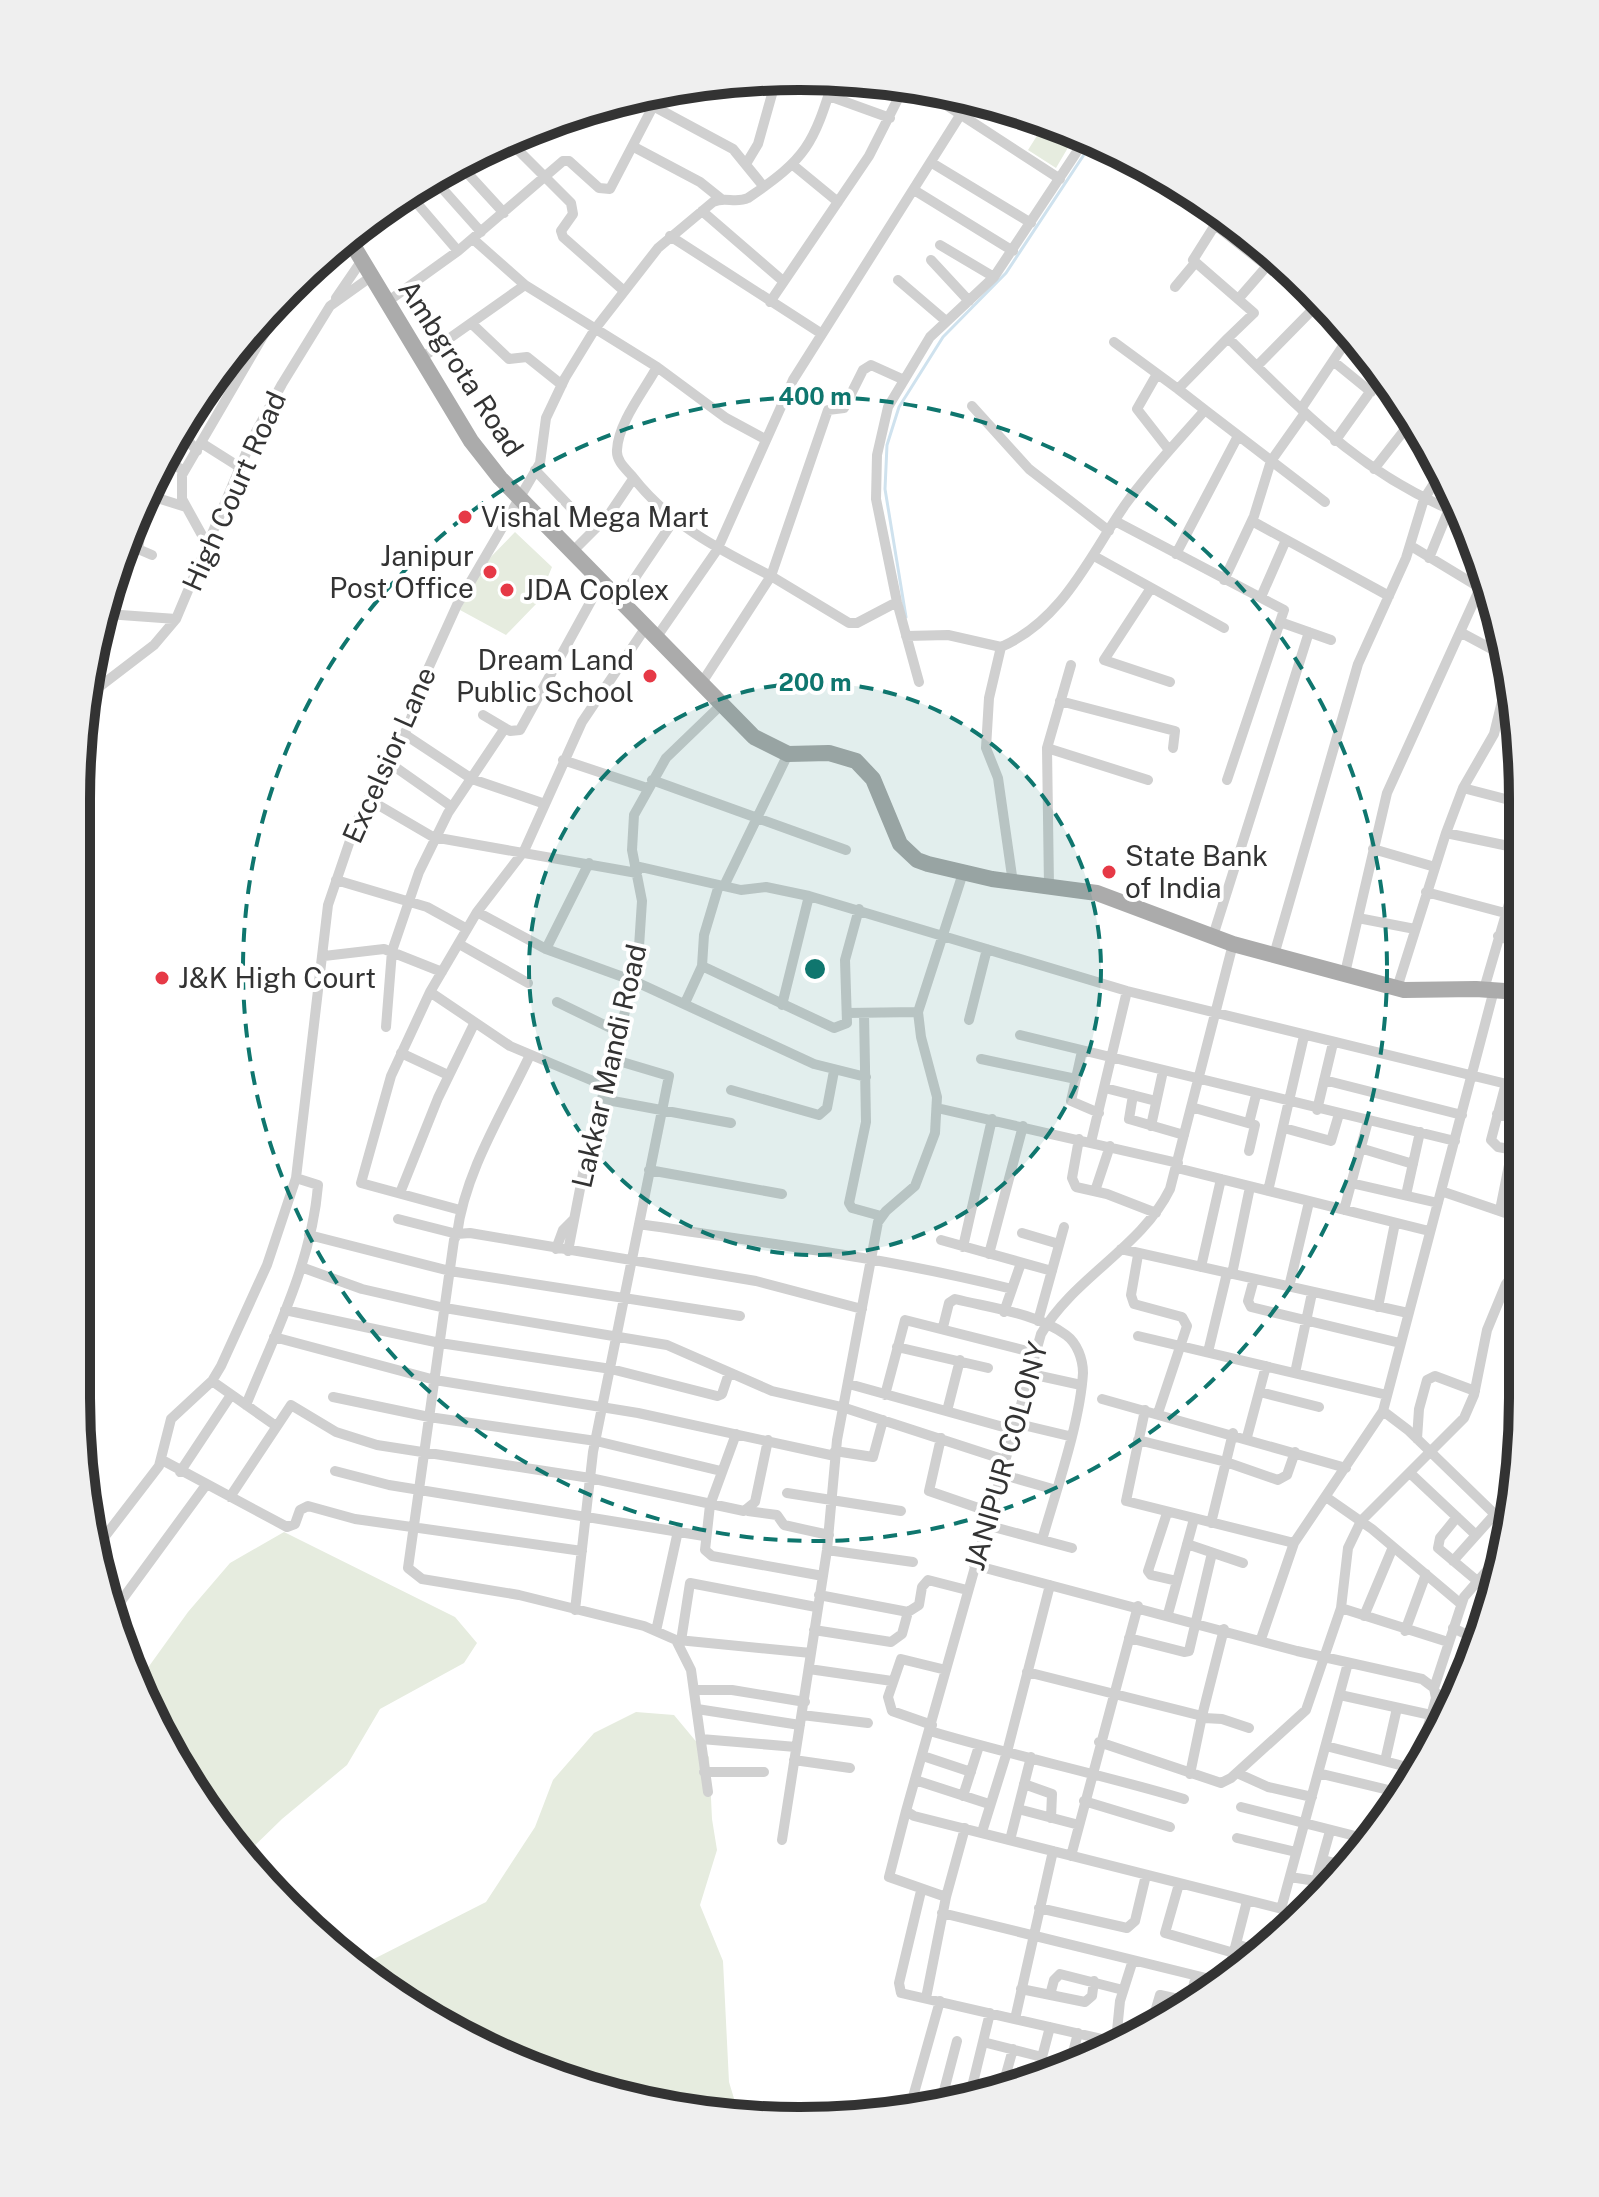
<svg xmlns="http://www.w3.org/2000/svg" width="1599" height="2197" font-family="'Public Sans',sans-serif">
	<style>
		.green { fill: #e6ecdf }
		.lines { fill: none; stroke-linecap: round; stroke-linejoin: round }
		.stream { stroke: #cfe2ee; stroke-width: 3 }
		.street { stroke: #d0d0d0; stroke-width: 10 }
		.primary { stroke: #ababab; stroke-width: 16 }
		.ring { fill: none; stroke: #0f766e; stroke-width: 4; stroke-dasharray: 14 10 }
		.poi-dot { fill: #e63946; stroke: #fff; stroke-width: 3 }
		.labels { text-anchor: middle; stroke-width: 8; stroke-linejoin: round; paint-order: stroke }
		.street-label { font-size: 28px; fill: #333; stroke: #fff }
		.poi-label { font-size: 28px; fill: #333; stroke: #fff; text-anchor: start }
		.rim { fill: none; stroke: #333; stroke-width: 10 }
		.centre { fill: #0f766e; stroke: #fff; stroke-width: 4 }
		.ring-label { font-size: 24px; text-anchor: middle; font-weight: bold; fill: #0f766e; stroke: #fff; stroke-width: 8; stroke-linejoin: round; paint-order: stroke }
	</style>
	<rect width="100%" height="100%" fill="#fff"/>
	<path class="green" d="M1045,123L1076,134L1056,168L1028,150Z
		M515,532L552,567L537,603L506,635L460,610L483,565Z
		M284,1532L455,1617L477,1643L464,1663L380,1709L347,1765L282,1819L246,1854L198,1799L142,1676L188,1612L230,1563Z
		M636,1712L674,1715L709,1757L712,1819L717,1850L700,1905L723,1961L729,2082L739,2115H705L480,2047L360,1966L486,1902L535,1827L553,1780L594,1733Z"/>
	<g class="lines">
		<path class="stream" d="M906,617L885,489L887,445L899,407L943,337L1006,273L1093,141"/>
		<path class="street" d="M923,90L1060,179
			M829,96L890,118
			M653,106L733,149L764,187
			M509,141L571,203L573,214L561,231L563,237L623,290
			M634,147L700,182L720,198
			M932,163L1031,223
			M746,164L758,144L776,80
			M460,165L504,213
			M793,165L838,202
			M432,177L481,232
			M914,190L1013,251
			M409,194L458,251
			M702,211L783,281
			M1222,214L1193,260L1254,313L1228,338C1303,411 1358,472 1458,513
			M1214,224L1267,266L1240,297
			M670,236L822,334
			M473,239L525,285L657,367L726,418L765,439
			M940,245L994,277
			M931,260L969,301
			M898,280L946,321
			M1175,287L1195,263
			M336,298L362,260
			M387,302L458,251L563,161H569L599,188L610,189L660,93
			M770,302L869,156L904,87
			M471,323L509,359L527,357L562,385
			M1114,342L1178,389
			M420,359L525,285
			M1333,361L1371,392
			M1257,366L1321,301
			M657,367C644,391 618,423 617,450C616,461 626,469 632,476C669,524 718,549 771,576L828,410L844,408L863,370L871,365L902,379
			M1157,374L1137,409L1169,450
			M972,406L1029,469L1109,531
			M1301,409L1351,334
			M1205,410L1325,502
			M179,430L197,451
			M1335,441L1380,378
			M203,444L241,468
			M165,459L184,471
			M1374,469L1410,423
			M535,470L575,512
			M151,496L186,507
			M143,517L138,549L152,555
			M1115,521L1284,610L1227,780
			M1252,521L1389,596
			M208,546L182,499V475L280,307
			M1411,546L1482,589
			M573,551L608,516L633,479
			M1176,554L1238,436
			M1094,556L1224,628
			M1429,558L1449,509
			M1224,580L1254,516L1271,461L1305,413
			M1151,588L1104,660L1170,682
			M1261,597L1286,540
			M620,600L674,520
			M107,614L176,619
			M1280,622L1331,640
			M1460,632L1501,654
			M906,636L948,635L1001,647L989,698L986,748L998,778L1013,883
			M656,638L717,550L793,380L971,98
			M1001,647C1063,620 1089,557 1125,505C1149,471 1178,441 1205,410L1178,389L1228,338
			M919,682L897,602L876,499L877,455L888,407L930,337L994,277L1086,138
			M701,684L771,576L849,623H857L897,602
			M1504,693L1517,706
			M86,697L154,645L176,619L252,439L282,384L330,306L372,276
			M1060,701L1175,731L1173,748
			M483,715L510,731L520,730L602,581
			M404,734L472,779L545,804
			M1047,748L1148,780
			M563,760L647,788
			M388,762L452,807
			M652,780L846,850
			M1463,788L1517,802
			M368,799L433,837L637,873
			M1446,833L1518,848
			M1373,849L1435,867
			M636,866L741,890L766,887L809,896L1127,991L1519,1087
			M336,880L427,907L467,929
			M724,886L788,754
			M1049,887L1047,748L1071,665
			M1426,892L1505,913
			M477,912L546,949L634,981L814,1064L866,1077
			M1358,918L1415,929
			M1213,936L1309,632
			M1498,936L1518,943
			M459,944L528,983
			M1233,944L1170,1189C1141,1248 1074,1277 1041,1334L906,1811L914,1816L1302,1914
			M546,949L589,863
			M1274,955L1358,664L1406,558L1424,499L1442,471
			M324,956L384,949L442,972
			M702,966L834,1028L847,1023L845,960L859,909
			M1345,973L1387,793L1480,588
			M1397,988L1446,833L1463,788L1494,734L1508,677
			M1484,989L1518,873
			M430,992L510,1046L605,1086
			M557,1002L621,1033
			M685,1003L702,966L704,935L719,885
			M782,1005L809,896
			M847,1013L918,1012
			M864,1013L866,1122L849,1203L852,1208L881,1216
			M969,1020L987,949
			M386,1027L392,951L419,872L448,813L505,728
			M1020,1035L1455,1141
			M1082,1051L1071,1101L1099,1113
			M401,1053L448,1075
			M981,1059L1076,1079
			M1324,1080L1462,1115
			M1506,1083L1491,1140L1498,1147L1520,1151
			M1105,1088L1156,1101
			M731,1090L819,1115L827,1108L834,1071
			M1133,1095L1129,1119L1184,1135
			M602,1099L731,1123
			M1191,1107L1255,1125L1249,1151
			M937,1108L1178,1163
			M1317,1110L1333,1043
			M1497,1114L1519,1119
			M1249,1123L1256,1095
			M1151,1126L1163,1071
			M1284,1128L1331,1141L1339,1114
			M1079,1139L1072,1178L1076,1187L1107,1194L1156,1213
			M1091,1142L1127,991
			M1360,1148L1413,1164
			M1177,1168L1429,1231
			M649,1170L782,1194
			M1351,1183L1438,1203
			M1095,1191L1110,1146
			M1268,1191L1304,1036
			M1441,1191L1520,1218
			M400,1193L438,1098L474,1024
			M1406,1195L1420,1132
			M460,1210L361,1183L391,1076L430,992L477,912L524,851L582,722L646,627
			M1344,1210L1368,1121
			M1500,1210L1512,1150
			M398,1219L457,1234C465,1172 503,1112 530,1055
			M639,1224C765,1243 889,1258 1012,1289
			M1022,1233L1059,1244
			M309,1235L450,1271L740,1316
			M941,1240L1052,1271
			M963,1247L992,1119
			M556,1249L563,1230L573,1220
			M1121,1249L1408,1313
			M568,1251L585,1163L638,962L642,901L632,850L634,815L666,758L721,705
			M989,1254L1023,1126
			M1138,1255L1131,1295L1134,1304L1182,1317L1187,1326L1158,1413
			M301,1267L362,1289L445,1308L667,1345L772,1391L842,1407L1005,1460
			M1201,1267L1221,1179
			M1232,1274L1250,1187
			M1254,1279L1248,1301L1251,1307L1400,1343
			M1289,1287L1309,1202
			M1378,1307L1395,1223
			M285,1310L440,1343L611,1369L717,1396L722,1394L729,1373
			M1004,1312L1021,1263
			M1038,1321L1064,1227
			M943,1327L949,1303L955,1299C991,1308 1036,1313 1066,1335C1077,1343 1083,1359 1083,1373C1080,1423 1056,1491 1042,1540
			M1138,1336L1387,1395
			M274,1337L435,1380L638,1413L835,1456
			M897,1347L988,1368
			M1208,1352L1227,1273
			M1295,1373L1312,1293
			M1040,1376L1081,1385
			M212,1381L276,1426
			M849,1384L1014,1430
			M1260,1392L1319,1407
			M885,1395L905,1320L1035,1353
			M333,1397L429,1417L596,1441L721,1471
			M1102,1399L1346,1468
			M246,1405C275,1334 312,1262 318,1185L296,1178L328,905L356,823L408,727L428,669L457,605L540,463L546,418L565,378L595,329L658,248L713,202C725,196 735,204 748,198C807,158 813,145 834,78
			M1145,1410L1126,1501L1294,1543
			M947,1411L960,1360
			M1383,1411L1408,1430L1508,1527
			M1027,1426L1069,1436
			M736,1434L710,1505L705,1550L712,1556L823,1576
			M1247,1437L1266,1366
			M941,1438L929,1491L990,1512
			M1417,1439L1419,1409L1427,1380L1435,1376L1475,1391
			M1138,1440L1226,1462L1278,1480L1287,1475L1295,1452
			M835,1451L873,1457L883,1420
			M162,1460L287,1527L295,1524L300,1510L308,1506L355,1519L582,1551
			M335,1471L389,1485L704,1536
			M180,1472L231,1395
			M1411,1474L1476,1535
			M1014,1478L1056,1490
			M787,1493L901,1511
			M230,1497L291,1405L336,1432L377,1445L590,1478L744,1511L755,1502L768,1440
			M1326,1497L1372,1529L1461,1604
			M748,1511L777,1515L784,1525L829,1535
			M1167,1513L1148,1571L1151,1575L1177,1581
			M1457,1517L1440,1538L1438,1548L1494,1595
			M1211,1523L1233,1433
			M986,1525L1072,1548
			M1187,1544L1243,1563
			M96,1548L159,1466L171,1419L212,1381L221,1366L267,1265L296,1178
			M827,1550L913,1562
			M1453,1561L1495,1514
			M974,1565L1297,1651L1422,1679L1434,1688L1436,1698L1415,1772
			M819,1595L908,1612L919,1605L922,1587L928,1580L967,1590
			M1341,1608L1448,1642
			M575,1610L593,1452L669,1076L612,1059
			M113,1612L206,1485
			M1168,1614L1194,1519
			M1364,1616L1393,1547
			M1453,1628L1478,1640
			M814,1630L891,1642L902,1634L908,1612
			M656,1631L678,1531
			M1405,1631L1426,1574
			M1129,1638L1184,1652L1189,1651L1212,1553
			M1261,1639L1294,1543L1383,1411L1494,990
			M678,1640L811,1653
			M681,1641L690,1583L816,1607
			M809,1669L892,1681
			M1027,1672L1202,1716L1190,1774
			M1434,1688L1464,1597L1504,1551
			M694,1690H732L805,1702
			M1436,1693L1454,1702
			M1340,1695L1431,1715
			M697,1709L800,1725
			M802,1715L868,1723
			M1202,1716L1224,1629
			M1204,1718L1222,1719L1249,1728
			M932,1725L892,1711L888,1697L901,1659L946,1670
			M930,1731C1014,1756 1100,1774 1184,1799
			M701,1739L796,1747
			M1099,1742L1221,1783L1231,1778L1306,1710L1341,1608L1348,1548L1361,1521L1464,1418L1474,1395L1487,1330L1506,1284L1520,1266
			M1326,1746L1415,1769
			M923,1756L971,1772
			M794,1760L850,1768
			M1385,1761L1397,1708
			M704,1772H764
			M1237,1773L1268,1787L1312,1797
			M1318,1773L1401,1793
			M915,1780L989,1804
			M1024,1784L1052,1794L1051,1818
			M708,1792L691,1670L676,1640L644,1626L519,1595L422,1579L408,1568L454,1240L457,1234L470,1233L756,1281L862,1309
			M963,1796L979,1746
			M1084,1801L1170,1827
			M1241,1807L1371,1840
			M1018,1809L1079,1825
			M906,1811L889,1877L946,1897
			M982,1832L1007,1752L1050,1585
			M1237,1838L1296,1852
			M782,1840L827,1550L837,1440L878,1222L886,1211L915,1186L935,1133L937,1097L921,1037L918,1012L963,873
			M1010,1840L1031,1757
			M1071,1856L1138,1606
			M1323,1860L1347,1866
			M1290,1877L1316,1881L1330,1831
			M1179,1884L1165,1933L1234,1953
			M921,1891L899,1983L901,1993L1115,2042
			M1039,1908L1127,1928L1135,1921L1146,1875
			M1281,1909L1348,1663
			M942,1913L1214,1980
			M1236,1944L1260,1952
			M1229,1971L1247,1901
			M1021,1989L1085,2002L1092,1996L1094,1981
			M1050,1995L1054,1980L1060,1974L1123,1990
			M1191,1995L1196,1976
			M926,1998L946,1897L965,1828
			M1015,2019L1053,1851
			M1153,2019L1160,1995L1183,2000
			M1116,2041L1120,2001L1133,1960
			M983,2042L1042,2057
			M1069,2068L1078,2033
			M1006,2074L1026,2079
			M1037,2076L1050,2027
			M1003,2085L1013,2049
			M970,2095L990,2013
			M941,2102L957,2041
			M909,2111L940,2001"/>
		<path class="primary" d="M348,237L471,441L500,478L754,737L788,754L829,753L856,761L873,779L900,844L917,860L928,864L992,879L1097,893L1233,944L1404,990L1476,989L1519,992"/>
	</g>
	<circle cx="815" cy="969" r="286" fill="#0f766e" fill-opacity=".12"/>
	<g class="ring">
		<circle cx="815" cy="969" r="286"/>
		<circle cx="815" cy="969" r="572"/>
	</g>
	<g class="poi-dot">
		<circle cx="465" cy="517" r="8"/>
		<circle cx="490" cy="572" r="8"/>
		<circle cx="507" cy="590" r="8"/>
		<circle cx="650" cy="676" r="8"/>
		<circle cx="1109" cy="872" r="8"/>
		<circle cx="162" cy="978" r="8"/>
	</g>
	<g class="labels">
		<g class="street-label">
			<text transform="translate(461 368) rotate(57)" y="10">Ambgrota Road</text>
			<text transform="translate(234 491) rotate(-66)" y="10">High Court Road</text>
			<text transform="translate(389 755) rotate(-66)" y="10">Excelsior Lane</text>
			<text transform="translate(609 1066) rotate(-77)" y="10">Lakkar Mandi Road</text>
			<text transform="translate(1006 1456) rotate(-74)" y="10">JANIPUR COLONY</text>
		</g>
		<g class="poi-label">
			<text x="481" y="527">Vishal Mega Mart</text>
			<text x="474" y="566" text-anchor="end">Janipur<tspan x="474" dy="32">Post Office</tspan></text>
			<text x="523" y="600">JDA Coplex</text>
			<text x="634" y="670" text-anchor="end">Dream Land<tspan x="634" dy="32">Public School</tspan></text>
			<text x="1125" y="866">State Bank<tspan x="1125" dy="32">of India</tspan></text>
			<text x="178" y="988">J&amp;K High Court</text>
		</g>
	</g>
	<path d="M0 0H1599V2197H0ZM799 90H800A709 709 0 0 1 1509 799V1398A709 709 0 0 1 800 2107H799A709 709 0 0 1 90 1398V799A709 709 0 0 1 799 90Z" fill="#efefef" fill-rule="evenodd"/>
	<path class="rim" d="M799 90H800A709 709 0 0 1 1509 799V1398A709 709 0 0 1 800 2107H799A709 709 0 0 1 90 1398V799A709 709 0 0 1 799 90Z"/>
	<circle cx="815" cy="969" r="12" class="centre"/>
	<g class="ring-label">
		<text x="815" y="405">400 m</text>
		<text x="815" y="691">200 m</text>
	</g>
</svg>
